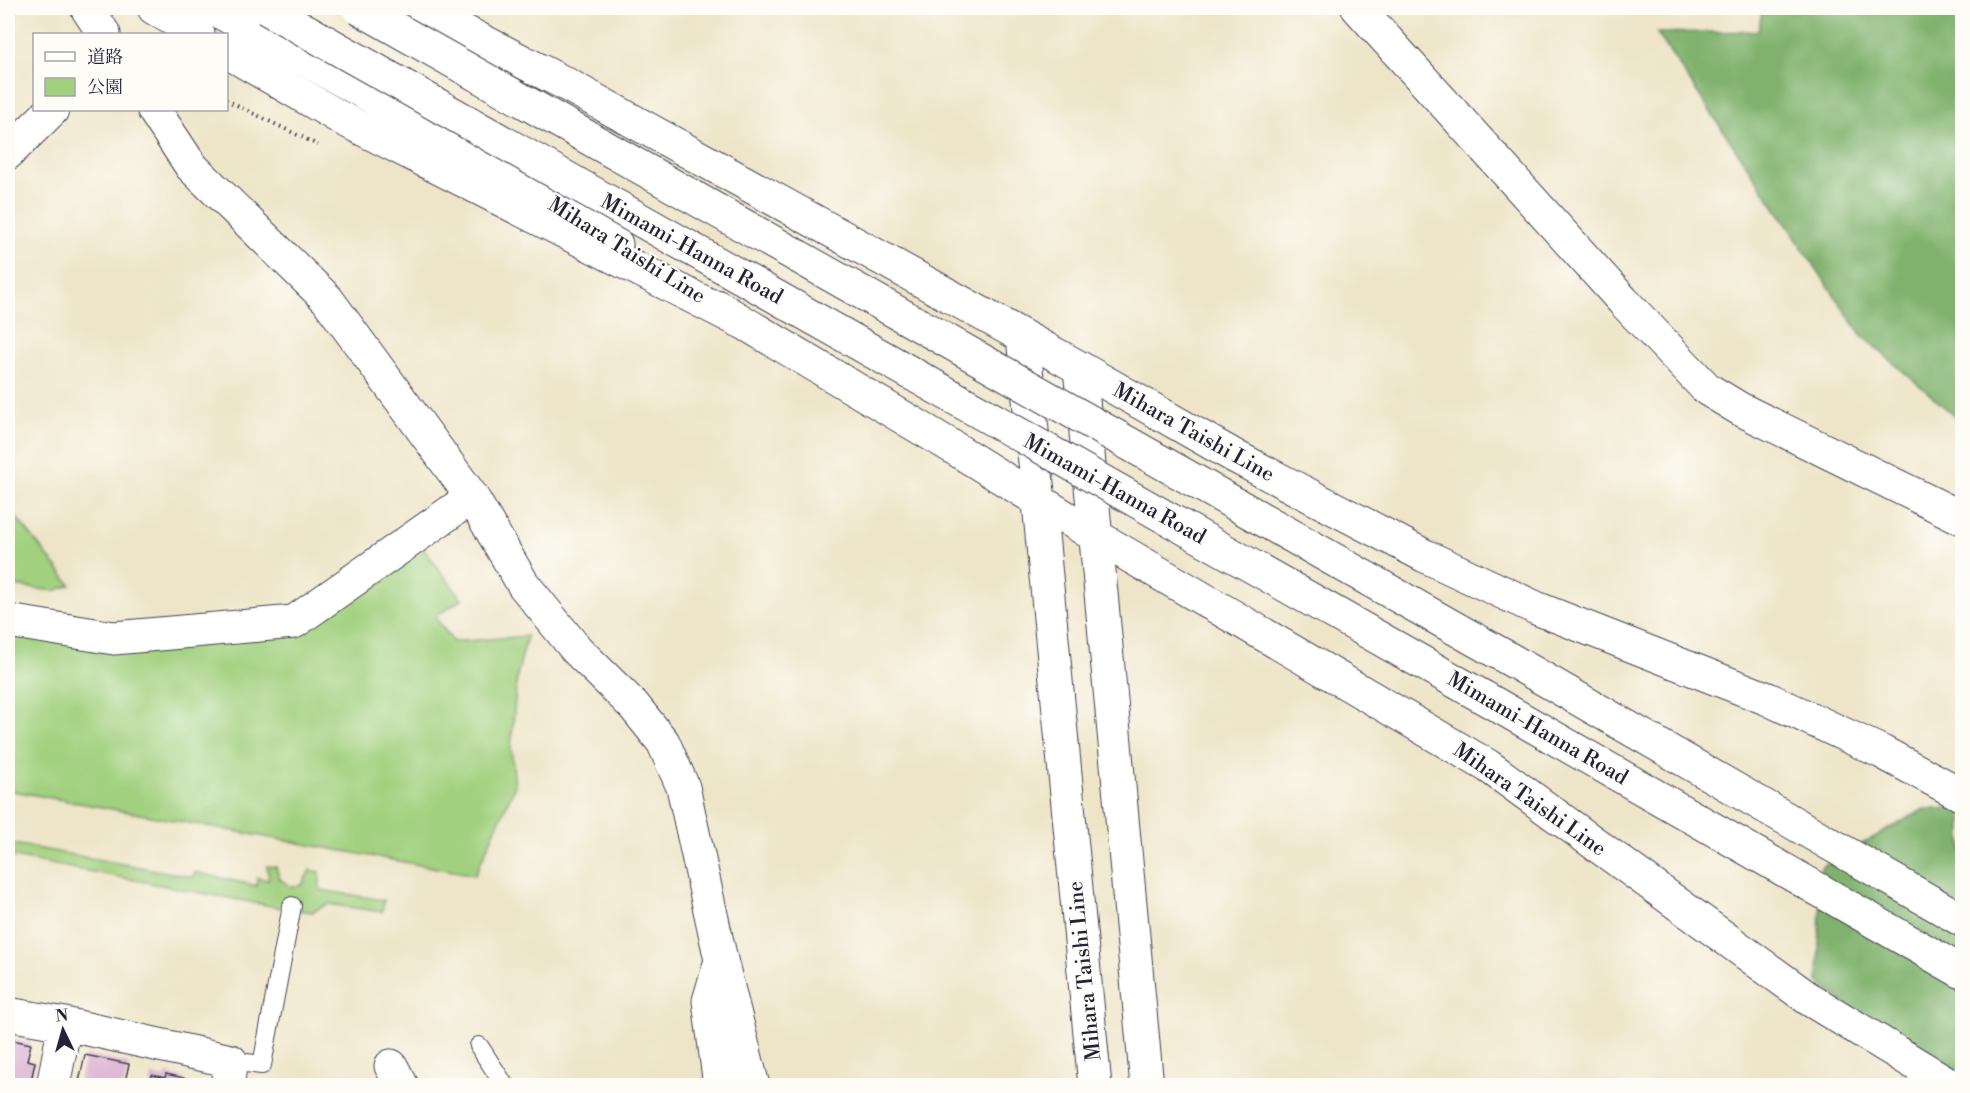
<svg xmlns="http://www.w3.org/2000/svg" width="1970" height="1093" font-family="'Libre Bodoni','Noto Serif JP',serif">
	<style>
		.green { fill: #a1d07e; stroke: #62795c; stroke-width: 1.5 }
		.forest { fill: #80b26d; stroke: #516a54; stroke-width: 1.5 }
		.building { fill: #d8aacf }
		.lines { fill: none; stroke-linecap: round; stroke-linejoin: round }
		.lane-casing { stroke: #413f50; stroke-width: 20 }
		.street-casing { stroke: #413f50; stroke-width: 35 }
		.primary-casing { stroke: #413f50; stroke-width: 35 }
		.highway-casing { stroke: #413f50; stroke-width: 35 }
		.path { stroke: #413f50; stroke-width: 4; stroke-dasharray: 1.5 4.5; stroke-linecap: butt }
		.lane { stroke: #fff; stroke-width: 18 }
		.street { stroke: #fff; stroke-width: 33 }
		.primary { stroke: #fff; stroke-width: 33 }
		.highway { stroke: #fff; stroke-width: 33 }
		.highway-bridge-casing { stroke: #413f50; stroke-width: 35; stroke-linecap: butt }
		.highway-bridge { stroke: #fff; stroke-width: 33 }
		.labels { text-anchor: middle; stroke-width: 4.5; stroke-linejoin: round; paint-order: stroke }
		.street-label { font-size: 21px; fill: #22223b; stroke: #fdfcf7 }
	</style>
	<rect width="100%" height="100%" fill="#fdfcf7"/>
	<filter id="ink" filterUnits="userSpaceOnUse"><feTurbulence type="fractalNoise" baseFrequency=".0167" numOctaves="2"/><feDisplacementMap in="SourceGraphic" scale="12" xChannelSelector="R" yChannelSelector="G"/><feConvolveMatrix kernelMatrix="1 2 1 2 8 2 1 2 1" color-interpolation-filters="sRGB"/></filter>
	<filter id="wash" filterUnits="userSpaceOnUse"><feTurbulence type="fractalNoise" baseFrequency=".008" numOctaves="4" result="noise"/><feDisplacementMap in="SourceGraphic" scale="24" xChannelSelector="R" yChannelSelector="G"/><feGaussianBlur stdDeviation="1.35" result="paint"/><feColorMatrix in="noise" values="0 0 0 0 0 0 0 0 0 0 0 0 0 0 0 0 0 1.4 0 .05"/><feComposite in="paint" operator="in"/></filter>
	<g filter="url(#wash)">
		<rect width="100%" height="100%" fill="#eee5c8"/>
		<path class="green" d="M8,507L71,585L54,591L8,585Z
			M419,543L462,599L435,617L453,642L527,636L517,676L511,747L515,786L475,875L8,790V635H297Z
			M8,843L193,877L195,872L257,886V878L269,880L267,866L276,867L280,879L291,887L302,885L310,870L320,872V890L384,900L382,912L328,904L312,912L276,907L8,856Z"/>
		<path class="forest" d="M1763,8H1962V422L1862,336L1657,33L1758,31Z
			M1962,808V1085H1949L1818,982L1821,867L1924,809Z"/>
		<g id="blocks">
			<path class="building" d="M8,1039L31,1044L27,1060L35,1062L30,1086H8Z
				M85,1055L129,1064L124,1086H78Z
				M166,1074L184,1078L183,1082L198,1086H150L152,1075L165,1078Z"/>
		</g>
	</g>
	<g filter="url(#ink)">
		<use href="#blocks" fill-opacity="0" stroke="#413f50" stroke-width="1.5"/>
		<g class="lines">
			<defs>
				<path id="lane" d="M479,1046L505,1086
					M231,1061L262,1065L292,906"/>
				<path id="street" d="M87,8L104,34
					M1358,8L1624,302L1707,389L1740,409L1962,518
					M154,110L191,166L327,299L472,497L523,584L576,649L634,706L663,742L683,787L721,960L753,1086
					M8,153L52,110
					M8,621L114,638L294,622L472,497
					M719,967L709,1001L720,1086
					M8,1014L65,1024L231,1061L227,1086
					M391,1066L402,1086
					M53,1086L65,1024"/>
				<path id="primary" d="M213,8L451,141L616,244
					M423,8L434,16L566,84L1080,368L1236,457L1425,556L1536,608L1768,699L1882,752L1962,795
					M716,306L946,443L1094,535L1488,766L1809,999L1952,1086
					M1023,337L1095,1086
					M1080,368L1147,1086"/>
				<path id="highway" d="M154,8L198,34
					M418,8L434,16
					M226,51L339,117L740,321
					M1504,656L1962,920
					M1483,697L1962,972"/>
			</defs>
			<use href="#lane" class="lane-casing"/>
			<use href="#street" class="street-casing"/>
			<use href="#primary" class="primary-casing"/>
			<use href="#highway" class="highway-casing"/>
			<path class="path" d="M226,100L318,145"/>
			<use href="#lane" class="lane"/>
			<use href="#street" class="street"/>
			<use href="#primary" class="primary"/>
			<use href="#highway" class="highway"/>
			<defs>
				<path id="highway-bridge" d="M266,8L1483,697
					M359,8L1504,656"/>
			</defs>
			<use href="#highway-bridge" class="highway-bridge-casing"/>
			<use href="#highway-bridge" class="highway-bridge"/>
		</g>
	</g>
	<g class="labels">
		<g class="street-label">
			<text transform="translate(692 249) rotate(29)" y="7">Mimami-Hanna Road</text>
			<text transform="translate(627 250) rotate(32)" y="7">Mihara Taishi Line</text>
			<text transform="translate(1194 432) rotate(29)" y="7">Mihara Taishi Line</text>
			<text transform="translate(1115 489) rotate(29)" y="7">Mimami-Hanna Road</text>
			<text transform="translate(1538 728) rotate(30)" y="7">Mimami-Hanna Road</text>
			<text transform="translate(1530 799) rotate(35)" y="7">Mihara Taishi Line</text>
			<text transform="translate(1084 971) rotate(-96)" y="7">Mihara Taishi Line</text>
		</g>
	</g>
	<rect width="1970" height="1093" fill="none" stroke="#fdfcf7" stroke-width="30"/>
	<rect x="33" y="33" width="195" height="78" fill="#fdfcf7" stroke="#a5a5ac" stroke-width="1.5"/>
	<rect x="45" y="52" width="30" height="9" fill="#ffffff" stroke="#a5a5ac" stroke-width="1.5"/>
	<text x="87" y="63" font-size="18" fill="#22223b">道路</text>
	<rect x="45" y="78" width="30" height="18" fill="#a1d07e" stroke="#a5a5ac" stroke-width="1.5"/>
	<text x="87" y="93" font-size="18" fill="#22223b">公園</text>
	<g transform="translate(63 1030) rotate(355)" stroke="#fdfcf7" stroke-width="4.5" paint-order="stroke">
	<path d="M0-4.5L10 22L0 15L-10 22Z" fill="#22223b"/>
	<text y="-9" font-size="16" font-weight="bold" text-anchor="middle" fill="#22223b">N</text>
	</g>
</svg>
